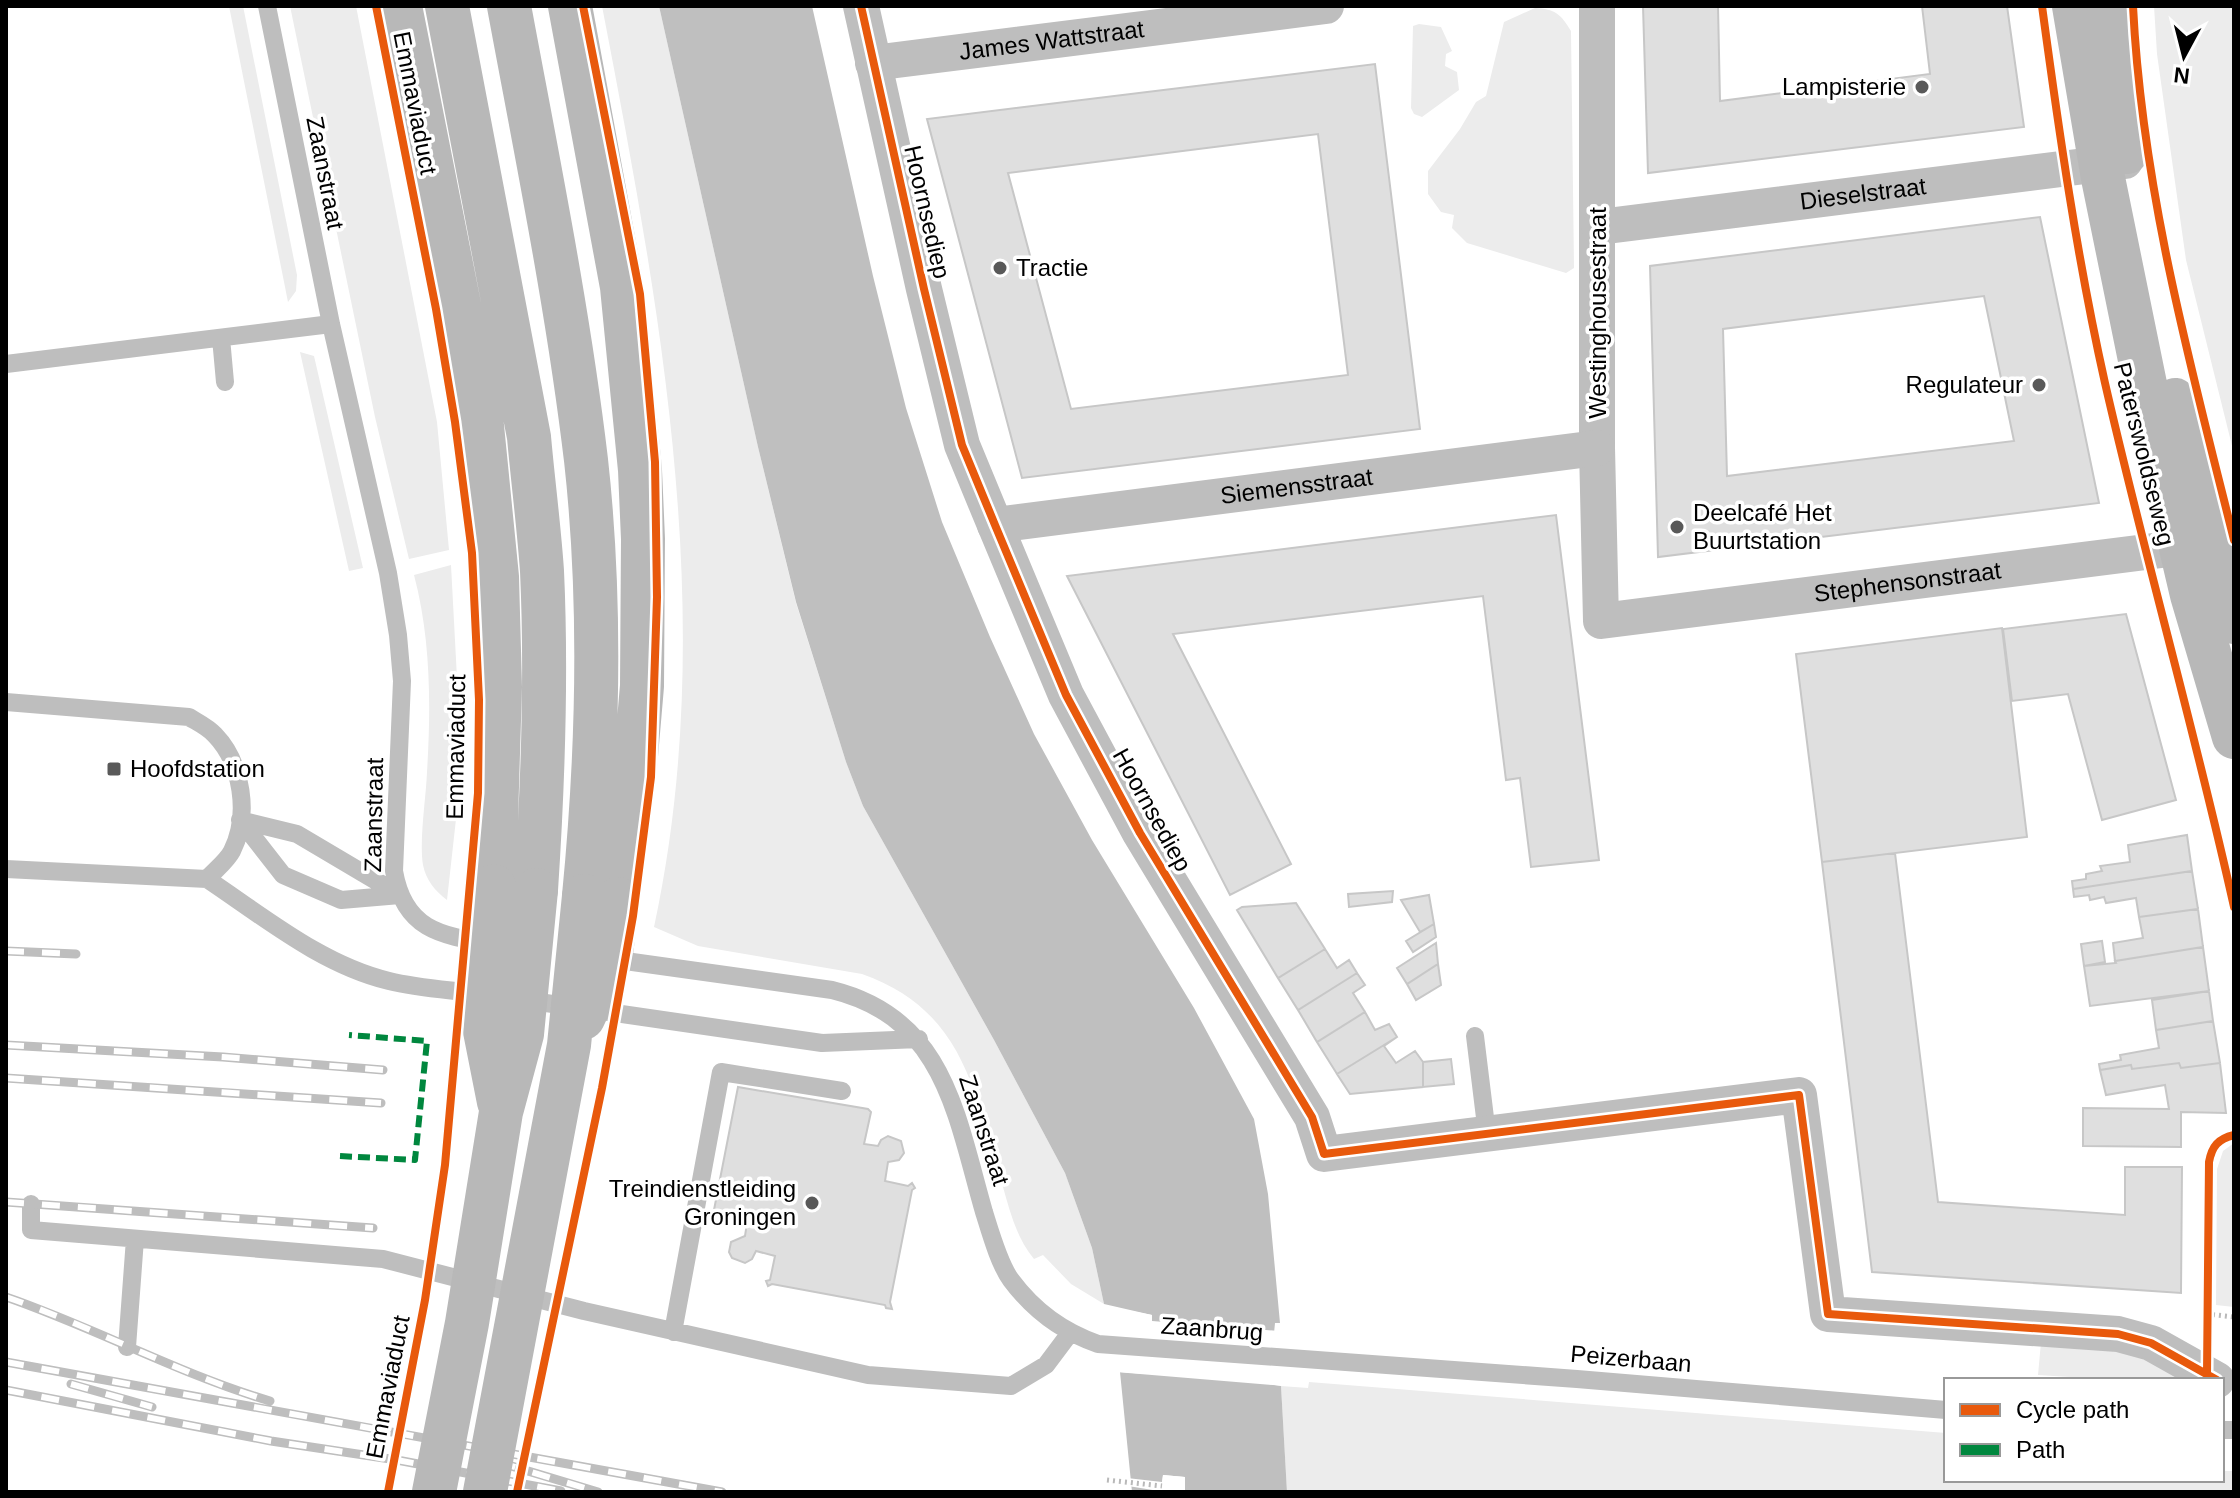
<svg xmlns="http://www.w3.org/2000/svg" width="2240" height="1498" font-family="Arial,sans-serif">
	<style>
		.green { fill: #ececec }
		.water { fill: #bfbfbf }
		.pier { fill: #fff }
		.building { fill: #dfdfdf; stroke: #c7c7c7; stroke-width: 2; fill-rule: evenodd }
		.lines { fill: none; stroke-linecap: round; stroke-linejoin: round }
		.path { stroke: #b9b9b9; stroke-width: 5; stroke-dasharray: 2 4; stroke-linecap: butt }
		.service { stroke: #bebebe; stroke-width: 18 }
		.minor { stroke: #bebebe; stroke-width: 36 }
		.secondary { stroke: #b8b8b8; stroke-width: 44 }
		.rail-casing { stroke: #bebebe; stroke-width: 9 }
		.rail { stroke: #fff; stroke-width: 6; stroke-dasharray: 18; stroke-linecap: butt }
		.secondary-bridge { stroke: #b8b8b8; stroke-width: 44 }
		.quiet { stroke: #00873e; stroke-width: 6; stroke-dasharray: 12 6; stroke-linecap: butt }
		.cycleway-casing { stroke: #fff; stroke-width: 13 }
		.cycleway { stroke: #e8590c; stroke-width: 8 }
		.poi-dot { fill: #595959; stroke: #fff; stroke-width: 3 }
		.labels { text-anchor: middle; stroke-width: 7; stroke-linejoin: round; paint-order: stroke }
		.street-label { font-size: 24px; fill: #000; stroke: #fff }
		.poi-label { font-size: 24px; fill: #000; stroke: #fff; text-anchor: end }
	</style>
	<rect width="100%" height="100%" fill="#fff"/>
	<path class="green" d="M229,6H243L297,275L296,291L288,302Z
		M290,6H356L437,422L449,550L409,559L375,417Z
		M602,6H659L758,447L796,603L846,762L863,806L994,1040L1065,1173L1092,1248L1104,1304L1071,1284L1043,1255L1034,1259C1017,1239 1010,1212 1003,1187C974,1093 966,1011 862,974L698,946L654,927C720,621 660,308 602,6Z
		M2154,6H2234V454L2186,260L2157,54Z
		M1535,8C1555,9 1561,14 1571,31L1574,268L1566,273L1467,243L1452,228L1454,215L1441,212L1428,194V171L1460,129L1476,102L1486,96L1504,22Z
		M1419,24L1441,27L1452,51L1446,54L1445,66L1457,72L1459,90L1422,117L1414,114L1411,108L1413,26Z
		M300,352L314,356L363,568L349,571Z
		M451,565L458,697L456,819L447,900C435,891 426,880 423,865C419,841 426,798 427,772C431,707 431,639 414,575Z
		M2234,1143V1307L2216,1305L2217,1169L2223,1151Z
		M2041,1342L2136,1354L2186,1380H2117L2038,1375Z
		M1309,1382L1946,1433V1480H2222V1471H2234V1492H1287L1281,1386L1308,1388Z"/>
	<path class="water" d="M659,6H812L873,276L906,408L942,522L990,637L1034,734L1092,840L1194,1008L1254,1119L1268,1194L1280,1323H1275L1269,1384L1281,1386L1287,1492H1185V1477L1163,1475L1161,1492H1132L1120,1372L1145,1374L1152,1315L1104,1304L1092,1248L1065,1173L994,1040L863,806L846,762L796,602L758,447Z"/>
	<path class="pier" d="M1111,1307L1152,1315V1321L1279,1331L1273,1381L1282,1382L1285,1386L1116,1372L1119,1368L1141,1370L1148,1318L1114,1312L1111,1311Z
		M1163,1475L1185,1477V1492H1181V1481L1166,1479L1165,1492L1128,1486L1127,1478L1162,1482Z"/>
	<path class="building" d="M1643,6H1718L1720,101L1930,74L1922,6H2007L2024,127L1648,173Z
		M1375,64L1420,429L1022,478L927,119ZM1318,134L1348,375L1071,409L1008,173Z
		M2040,217L2099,503L1658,557L1650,266ZM1984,296L2014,441L1727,476L1723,329Z
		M1556,515L1599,860L1531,867L1520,778L1506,780L1483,596L1173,634L1291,864L1230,895L1067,576Z
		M2126,614L2176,800L2102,820L2068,694L2012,701L2003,629Z
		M2002,628L2027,837L1822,862L1796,654Z
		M2187,835L2192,871L2073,889L2072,881L2086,879V874L2102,871L2100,866L2130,862L2128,845Z
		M1895,853L1938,1202L2125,1215V1167H2182L2181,1293L1872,1272L1822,862Z
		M2192,871L2198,909L2139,917L2136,898L2106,903L2104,897L2090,900L2089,895L2074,897L2073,889Z
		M1393,891L1392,902L1349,907L1348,894Z
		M1429,895L1434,924L1420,932L1401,900Z
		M1296,903L1325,949L1278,978L1237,910L1242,907Z
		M2198,909L2203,947L2115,961L2113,943L2143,938L2139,917Z
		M1434,924L1436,937L1413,952L1406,941Z
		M2102,941L2105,962L2084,966L2081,944Z
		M1436,943L1438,964L1407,984L1397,968Z
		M2203,947L2209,991L2090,1006L2084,966L2116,963L2115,961Z
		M1325,949L1337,968L1349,960L1357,973L1298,1010L1278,978Z
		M1438,964L1441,985L1416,1000L1407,984Z
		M1357,973L1365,985L1353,993L1365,1012L1317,1042L1298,1010Z
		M2209,991L2213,1021L2156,1030L2152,1000Z
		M1365,1012L1375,1030L1389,1024L1397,1037L1337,1074L1317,1042Z
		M2213,1021L2220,1063L2181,1068L2179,1063L2132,1069L2131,1065L2100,1070L2099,1064L2121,1060L2120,1055L2159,1048L2156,1030Z
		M1397,1037L1384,1046L1396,1063L1415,1051L1423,1062V1087L1350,1094L1337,1074Z
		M1451,1059L1454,1084L1423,1087V1062Z
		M2179,1063L2181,1068L2220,1063L2226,1113L2181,1112V1147L2083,1146V1108L2169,1109L2165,1085L2106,1095L2100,1070L2131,1065L2132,1069Z
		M738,1087L868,1109L871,1112L864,1144L878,1146L881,1140L888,1136L901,1141L904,1153L899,1160L888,1162L885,1181L908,1186L912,1183L915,1188L912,1190L890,1302L892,1309L886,1308L885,1305L853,1299L772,1284L768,1286L766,1281L770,1280L775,1256L756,1251L752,1259L745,1263L732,1258L729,1252L731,1242L745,1236L747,1223L713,1215Z"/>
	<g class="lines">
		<path class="path" d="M2207,1314L2234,1317
			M1107,1480L1162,1486"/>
		<path class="service" d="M267,6L331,324L388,573L398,635L402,681L394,871C404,929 440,936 490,943
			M221,338L225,382
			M6,364L331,324
			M6,702L189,717C197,722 208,727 215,735C242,763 250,815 232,851C227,861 215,870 207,879L6,869
			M240,820L283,875L341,900L400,895
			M240,820L297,834L400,895
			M207,879C264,917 322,965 389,981C421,989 455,990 487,995
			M611,959L832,990C945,1018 956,1115 984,1212C990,1231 999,1264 1011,1280C1034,1311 1063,1332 1098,1344L1577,1379L1946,1410
			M525,1000L822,1043L919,1039
			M1475,1036L1487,1134
			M31,1204V1230L383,1259L584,1311L868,1375L1011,1386L1046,1365L1070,1333
			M673,1332L721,1072L842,1091
			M127,1347L135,1239
			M2222,1430H2234"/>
		<g class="minor">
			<path d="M861,6L924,289L962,445L995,525L1066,695L1140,833L1312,1117L1324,1154L1799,1095L1828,1314L2118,1334L2151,1343L2217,1380"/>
			<path id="s1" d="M1597,6V448L1601,621L2209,544"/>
			<path id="s2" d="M873,63L1326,6"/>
			<path id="s3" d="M1599,227L2125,161"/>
			<path id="s4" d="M995,525L1597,448"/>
		</g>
		<path class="secondary" d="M400,6L481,416L497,577L500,687L494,886
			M447,6L529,437C533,482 539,527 542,571C547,678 543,784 536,890
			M509,6C537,157 568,308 586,460C602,604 598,752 584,896
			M570,6L622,287L640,470L643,539L642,686L634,779L618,899
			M2074,6L2103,178L2161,463L2192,595L2234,737
			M2109,6L2127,152
			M2175,400L2198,478L2234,622"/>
		<defs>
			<path id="rail" d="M6,951L76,954
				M6,1045L223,1057L383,1070
				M6,1078L381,1103
				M6,1202L373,1228
				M6,1297C96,1328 179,1374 270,1401
				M6,1362L722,1492
				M71,1384L152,1407
				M6,1390L271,1441L397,1460L561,1491
				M498,1462L598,1492"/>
		</defs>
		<use href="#rail" class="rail-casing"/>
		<use href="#rail" class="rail"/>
		<path class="secondary-bridge" d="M494,886L485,1031L499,1102
			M583,1018L610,961L618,899
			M434,1492L467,1323L501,1112L522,1034L536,890
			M485,1492L569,1045L584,896"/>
		<path class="quiet" d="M340,1156L415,1160L427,1041L349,1035"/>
		<defs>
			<path id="cycleway" d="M376,6L436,309L455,422L472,553L479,700L478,793L445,1165L425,1300L388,1492
				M861,6L924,289L962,445L995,525L1066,695L1140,833L1312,1117L1324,1154L1799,1095L1828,1314L2118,1334L2151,1343L2217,1380
				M2042,6C2059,132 2077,258 2105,383C2145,558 2195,731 2234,907
				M2133,6C2142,188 2190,364 2234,540
				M2207,1374L2209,1162C2212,1146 2218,1139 2234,1135
				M517,1492L602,1088L633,916L651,777L657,597L655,462L640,294L583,6"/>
		</defs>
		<use href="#cycleway" class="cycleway-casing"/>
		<use href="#cycleway" class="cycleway"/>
	</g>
	<g class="poi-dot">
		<circle cx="1922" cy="87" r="8"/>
		<circle cx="1000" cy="268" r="8"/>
		<circle cx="2039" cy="385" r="8"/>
		<circle cx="1677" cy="527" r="8"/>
		<rect x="106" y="761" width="16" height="16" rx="4"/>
		<circle cx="812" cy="1203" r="8"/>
	</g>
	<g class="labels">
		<g class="street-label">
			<text dy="8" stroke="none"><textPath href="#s2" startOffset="180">James Wattstraat</textPath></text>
			<text transform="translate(415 103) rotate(79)" y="8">Emmaviaduct</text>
			<text transform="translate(325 173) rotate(79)" y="8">Zaanstraat</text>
			<text dy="8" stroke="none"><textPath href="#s3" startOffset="266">Dieselstraat</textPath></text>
			<text transform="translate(927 212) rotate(77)" y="8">Hoornsediep</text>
			<text transform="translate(1598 313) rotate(-90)" y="8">Westinghousestraat</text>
			<text transform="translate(2144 454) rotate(76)" y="8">Paterswoldseweg</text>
			<text dy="8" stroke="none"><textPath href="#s4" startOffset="304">Siemensstraat</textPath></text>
			<text dy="8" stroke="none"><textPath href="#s1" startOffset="924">Stephensonstraat</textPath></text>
			<text transform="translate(456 747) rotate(-89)" y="8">Emmaviaduct</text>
			<text transform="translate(1152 810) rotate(61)" y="8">Hoornsediep</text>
			<text transform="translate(374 815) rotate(-89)" y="8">Zaanstraat</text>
			<text transform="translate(984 1130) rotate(72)" y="8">Zaanstraat</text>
			<text transform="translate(1212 1329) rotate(4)" y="8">Zaanbrug</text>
			<text transform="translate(1631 1359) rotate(5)" y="8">Peizerbaan</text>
			<text transform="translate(388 1387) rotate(-79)" y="8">Emmaviaduct</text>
		</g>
		<g class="poi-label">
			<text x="1906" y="95">Lampisterie</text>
			<text x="1016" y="276" text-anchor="start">Tractie</text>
			<text x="2023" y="393">Regulateur</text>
			<text x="1693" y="521" text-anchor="start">Deelcafé Het<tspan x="1693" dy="28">Buurtstation</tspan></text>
			<text x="130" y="777" text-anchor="start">Hoofdstation</text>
			<text x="796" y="1197">Treindienstleiding<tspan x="796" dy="28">Groningen</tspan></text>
		</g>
	</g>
	<rect width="2240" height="1498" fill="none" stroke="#000000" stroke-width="16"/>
	<rect x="1944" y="1378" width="280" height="104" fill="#ffffff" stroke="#999999" stroke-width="2"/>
	<rect x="1960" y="1404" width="40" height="12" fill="#e8590c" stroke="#999999" stroke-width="2"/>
	<text x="2016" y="1418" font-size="24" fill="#000000">Cycle path</text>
	<rect x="1960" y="1444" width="40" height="12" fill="#00873e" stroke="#999999" stroke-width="2"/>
	<text x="2016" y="1458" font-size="24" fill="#000000">Path</text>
	<g transform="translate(2184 56) rotate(187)" stroke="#ffffff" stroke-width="6" paint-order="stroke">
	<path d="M0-6L14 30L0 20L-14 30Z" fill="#000000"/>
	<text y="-12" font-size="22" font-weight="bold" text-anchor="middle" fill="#000000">N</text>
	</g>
</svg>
